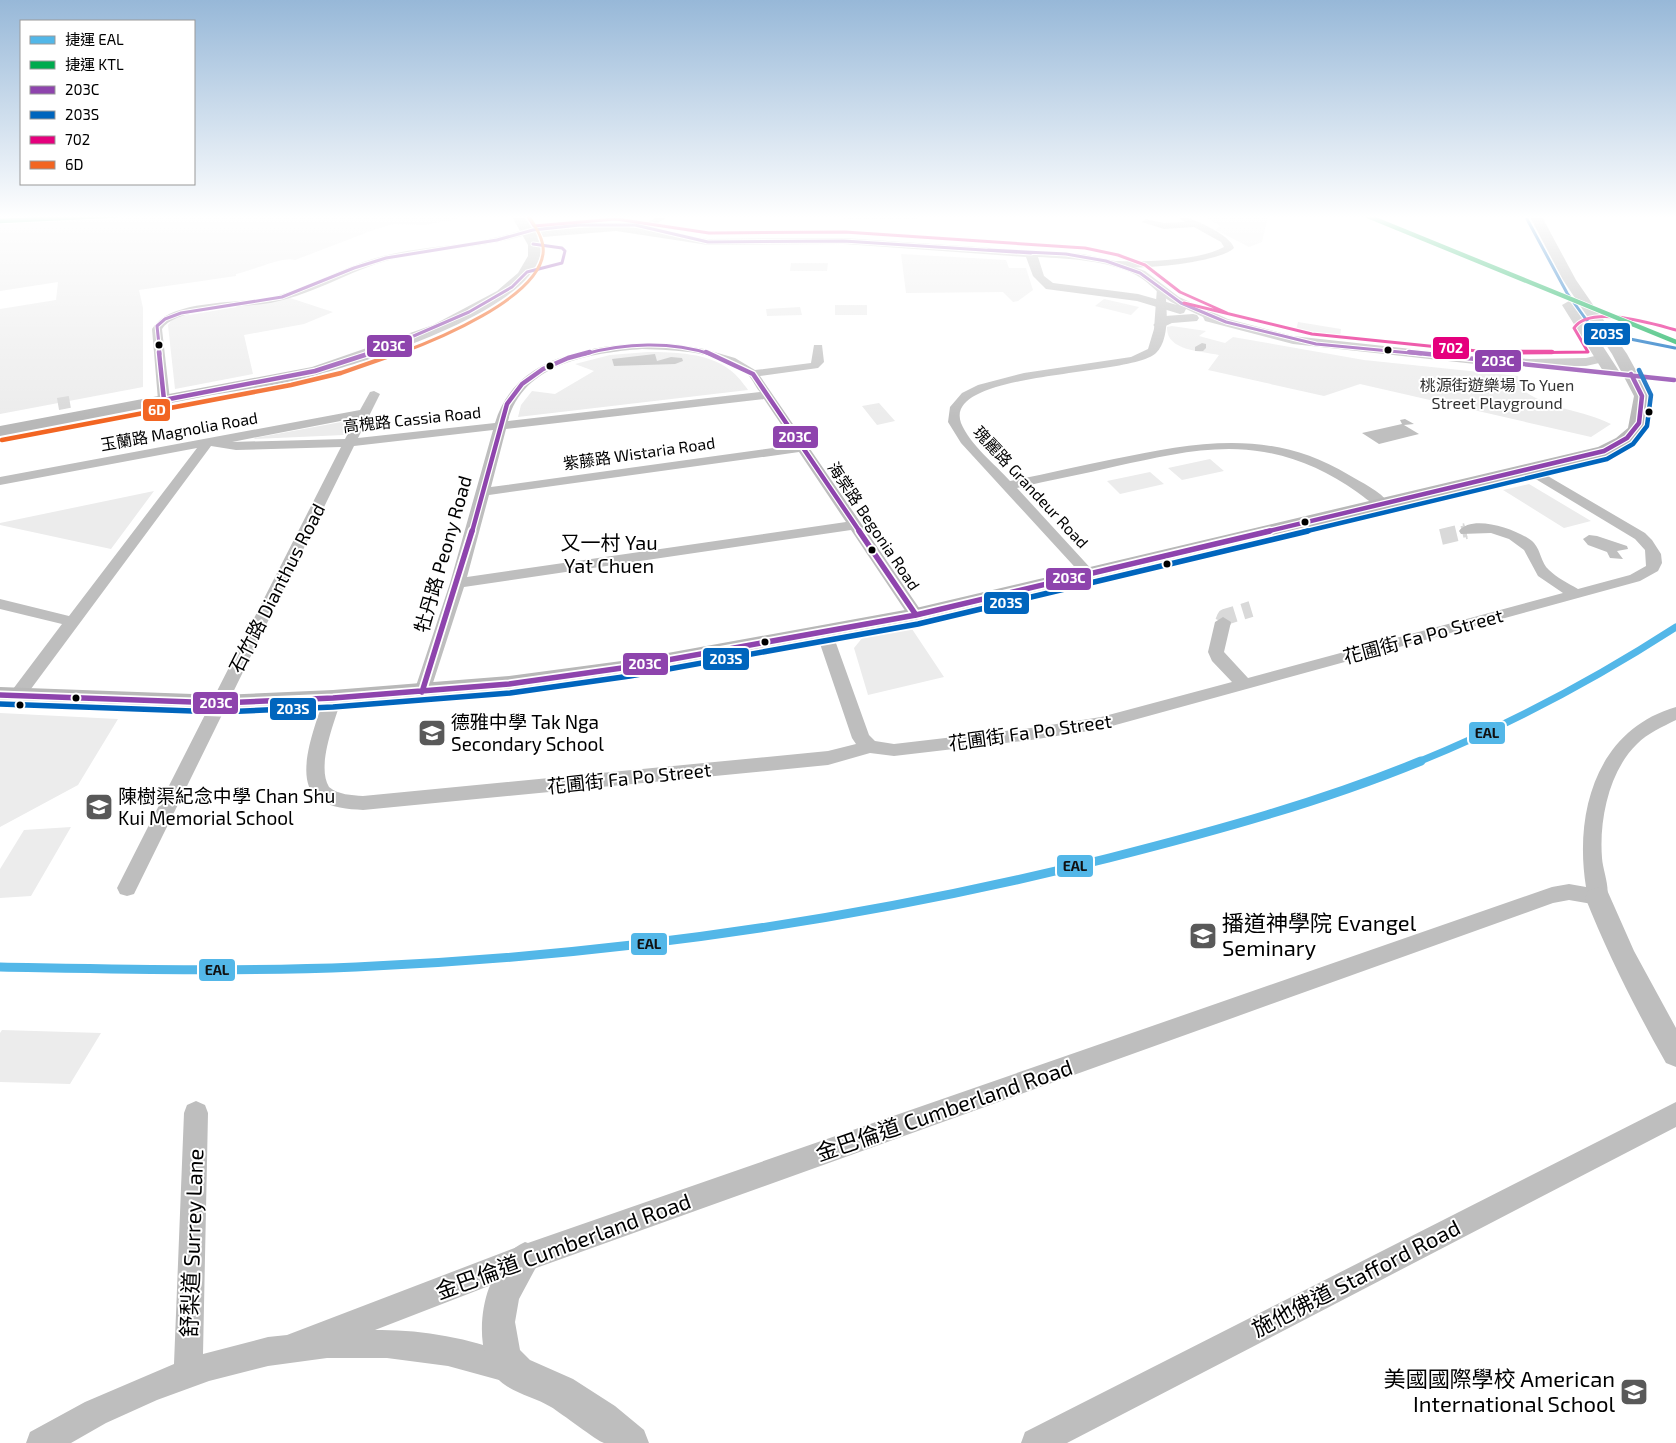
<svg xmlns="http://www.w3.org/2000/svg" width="1676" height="1443" font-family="'Exo 2','Noto Sans TC',sans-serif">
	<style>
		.green { fill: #ececec }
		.water { fill: #bfbfbf }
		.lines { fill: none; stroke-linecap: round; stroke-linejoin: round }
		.minor-tunnel-far1 { stroke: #d9d9d9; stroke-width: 12; stroke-dasharray: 12 6; stroke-linecap: butt }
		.minor-tunnel { stroke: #d9d9d9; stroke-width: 16; stroke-dasharray: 16 8; stroke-linecap: butt }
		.minor { fill: #bebebe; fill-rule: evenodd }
		.tertiary { fill: #bebebe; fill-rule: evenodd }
		.secondary { fill: #b8b8b8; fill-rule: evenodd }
		.bus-1-far2-casing { stroke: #fff; stroke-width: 5 }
		.bus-1-far1-casing { stroke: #fff; stroke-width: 7 }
		.bus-1-casing { stroke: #fff; stroke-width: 9 }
		.bus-2-far2-casing { stroke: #fff; stroke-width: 5 }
		.bus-2-far1-casing { stroke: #fff; stroke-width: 7 }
		.bus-2-casing { stroke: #fff; stroke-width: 9 }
		.bus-3-far1-casing { stroke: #fff; stroke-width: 5 }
		.bus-3-casing { stroke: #fff; stroke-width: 7 }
		.bus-4-far1-casing { stroke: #fff; stroke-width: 5 }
		.bus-4-casing { stroke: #fff; stroke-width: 7 }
		.bus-1-far2 { stroke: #8e44ad; stroke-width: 3 }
		.bus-1-far1 { stroke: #8e44ad; stroke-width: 4.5 }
		.bus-1 { stroke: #8e44ad; stroke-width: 5.5 }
		.bus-2-far2 { stroke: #0065bd; stroke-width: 3 }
		.bus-2-far1 { stroke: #0065bd; stroke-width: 4.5 }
		.bus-2 { stroke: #0065bd; stroke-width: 5.5 }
		.bus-3-far1 { stroke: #e5007d; stroke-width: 3 }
		.bus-3 { stroke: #e5007d; stroke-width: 4.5 }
		.bus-4-far1 { stroke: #f26522; stroke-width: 3 }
		.bus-4 { stroke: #f26522; stroke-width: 4.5 }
		.metro-1-far1-casing { stroke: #fff; stroke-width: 10 }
		.metro-1-casing { stroke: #fff; stroke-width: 12 }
		.metro-2-casing { stroke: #fff; stroke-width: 6 }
		.metro-1-far1 { stroke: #53b7e8; stroke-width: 7 }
		.metro-1 { stroke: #53b7e8; stroke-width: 9 }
		.metro-2 { stroke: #00ab4e; stroke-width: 4.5 }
		.bus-dot { fill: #000; stroke: #fff; stroke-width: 2 }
		.labels { text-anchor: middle; stroke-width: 4; stroke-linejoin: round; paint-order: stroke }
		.far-park-label { font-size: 16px; fill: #333; stroke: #fff }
		.far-street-label { font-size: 16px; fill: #000; stroke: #fff }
		.street-label { font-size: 19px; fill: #000; stroke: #fff }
		.poi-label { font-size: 19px; fill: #000; stroke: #fff; text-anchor: start }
		.neighbourhood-label { font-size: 20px; fill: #000; stroke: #fff }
		.near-poi-label { font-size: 22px; fill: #000; stroke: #fff; text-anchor: start }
		.near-street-label { font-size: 22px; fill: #000; stroke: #fff }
		.line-badge { stroke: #fff; stroke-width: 2 }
		.badge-label { font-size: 14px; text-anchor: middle; font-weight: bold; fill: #fff }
		.pale-badge-label { font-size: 14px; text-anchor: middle; font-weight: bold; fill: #111 }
	</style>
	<rect width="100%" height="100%" fill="#fff"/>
	<path class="green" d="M0,215H479L425,225L394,224L376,229L295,260C283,256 252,271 236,274V276L139,290L143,308V387L0,414V309L56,300L58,282L0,291Z
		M844,215H920L921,220H844Z
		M1193,215H1292L1291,218L1268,216L1262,242L1249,247L1216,230L1220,226L1209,219Z
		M901,254L1006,260L1009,268H1026L1033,290L1018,301L1013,302L1003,292L906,293Z
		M791,263H828L827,271H790Z
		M290,298L333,312L304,324L244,335L253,374L175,389L168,325L172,320L183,316Z
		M1104,299L1139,307L1131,315L1095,306Z
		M835,305H867V315H835Z
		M800,307L802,315L767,316L766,309Z
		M1298,322L1341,329L1340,337L1296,330Z
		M1172,326L1206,331L1199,336L1225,343L1233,337L1364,360L1518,376L1520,388C1548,410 1581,409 1611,424L1591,437L1360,384L1324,396L1208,370L1219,355C1201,351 1166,351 1167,327Z
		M648,352C674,352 709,353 730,370C737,375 743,383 748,390L518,417L521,405L532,391L555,394L594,371L575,364L610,355Z
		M879,403L895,421L877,425L862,406Z
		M352,420L344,435L254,439L255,438Z
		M1210,459L1224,471L1182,480L1168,468Z
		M1150,472L1164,484L1120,494L1107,481Z
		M1529,484L1591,521L1564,528L1503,490Z
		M154,491L111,549L0,525V523Z
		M910,626L944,677L868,695L854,648L863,637Z
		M0,713L118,719L78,785L0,827Z
		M71,827L31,896L0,898V869L24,830Z
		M2,1030L101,1033L70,1084L0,1082V1033Z"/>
	<path class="water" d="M655,354L657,361L671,357L682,358L683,361L675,364L614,366L612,359Z
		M1405,419L1414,424L1404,425L1419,434L1379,444L1362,433L1402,424L1400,420Z
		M1589,535L1597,536L1627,546L1628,549L1617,551L1623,559L1610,558L1607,552L1588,545L1583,539Z"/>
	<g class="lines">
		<path class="minor-tunnel-far1" d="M58,404L75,401
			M1462,532L1466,531"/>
		<path class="minor-tunnel" d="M1441,537L1466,531
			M1223,622L1225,617L1251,609"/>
		<path class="minor" d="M661,215H672L640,232L633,230Z
			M1175,215C1188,215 1231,235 1234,248C1219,263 1134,271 1113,266L1111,264L1116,261C1146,262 1198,261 1224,247L1221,242L1194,227L1164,229L1142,222L1146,219L1164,223L1185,222Z
			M528,228L531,229V233C486,249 439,248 393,259C349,270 309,298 263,304C241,307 174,309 162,329L170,400L164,404L158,400L152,329C171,297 243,305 276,296C311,286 342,268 376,258C410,248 445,247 480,241C497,238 512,233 528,228Z
			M1157,288L1165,290C1167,307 1170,340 1156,353C1132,377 942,370 961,423C970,445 995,464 1010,481C1045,474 1080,466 1114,459C1198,442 1271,428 1349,475C1361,482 1380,491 1389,503L1387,506C1376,509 1366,498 1357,492C1328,472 1299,458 1264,452C1215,443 1164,456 1117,466C1084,474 1050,480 1017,488L1095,573L1088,577L1083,576L961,443L948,422L950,407L962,393L978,385L1024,373L1131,357L1148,349L1154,329Z
			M642,343L674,344L704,349L735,358L755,370L811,363L814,345H822L824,362L818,368L760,376L924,615L922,618H910L851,530L464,587L430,692L428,696H416L414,692L450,583L493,430L354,446L134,894L127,896L120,894L117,888L341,447L236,450L211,446L22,701H10L7,697L62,624L0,609V599L69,616L197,448L0,485V477L360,410L370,392L374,391L380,394L358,438L495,423C514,358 584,347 642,343ZM642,349C676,350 722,351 749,376C753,380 756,388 760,392L508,421C523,363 591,353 642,349ZM764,399L795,445L491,487L506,429ZM356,418L345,439L232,442ZM799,452L846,522L467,577L489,495Z
			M1202,343L1206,344V348L1203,351H1195V347Z
			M1529,465L1645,533L1652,540L1661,554L1662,563L1658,571L1640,581L1101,729L1031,740L894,756L870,753L828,765L363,810C348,809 331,808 319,799C291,781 317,722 324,698L327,694H339L342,698C335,720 316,766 329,787C339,795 351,795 363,796L828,751L856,744L852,738L816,632L818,628H830L832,632L869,735L875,741L894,744L1031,728L1101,717L1232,682L1212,661L1208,652L1215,622L1223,617L1231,622L1224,652L1248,678L1563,593L1538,576L1524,550L1509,539L1491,533L1461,534L1459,531C1472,513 1521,530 1534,543C1541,551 1541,563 1549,570C1557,578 1568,583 1578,589L1630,575L1646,566L1645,550L1635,539L1524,472L1523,469L1524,466Z
			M1676,707V720C1662,727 1648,733 1637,744C1609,771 1599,820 1602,858C1603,872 1612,891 1605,903L1598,905L1569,900L1553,903L525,1272L375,1330C422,1329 476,1339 520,1358L525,1368L520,1378L510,1383L448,1366L387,1358H327L268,1366L209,1381L157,1400L106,1423L71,1443H26L30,1432L85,1402L174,1364L184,1113L187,1105L196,1101L205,1105L208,1113L203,1354L268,1337L287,1335L525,1244L1552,887L1569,884L1586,887C1574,813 1596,730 1676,707Z
			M1676,1102V1127L1067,1443H1021L1025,1432Z"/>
		<path class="tertiary" d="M616,225L708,239L844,238L1083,254L1120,262L1145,271L1179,297L1228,319L1293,336L1475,356L1530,359L1586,358L1603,354L1610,358L1608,361L1586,366L1530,367L1475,364L1293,344L1205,321L1203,317L1186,309L1184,313L1180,314L1137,301L1046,289L1033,276L1026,257L844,244L708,245L616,231L530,238L525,235L530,232ZM1038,257C1070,259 1107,260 1136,275C1151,283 1161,298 1177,305L1138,294L1053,283L1044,276Z
			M1193,314L1197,315L1199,318L1197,321L1172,323L1159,329L1153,325L1165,316Z
			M1598,887L1607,890L1634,951L1676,1028V1067L1666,1063C1636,1010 1608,955 1585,897L1589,890Z
			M525,1242L537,1246L541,1258L519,1299L515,1322L520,1350L530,1360L573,1379L615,1406L644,1430L649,1443C636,1443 617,1443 604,1443C597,1441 561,1413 551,1407C535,1397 513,1393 500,1381C477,1360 479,1314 489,1288C497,1269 506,1250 525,1242Z"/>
		<path class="secondary" d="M511,215H523C530,226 544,241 540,256C525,312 372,360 320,374C285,384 247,389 212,395C141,409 71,422 0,436V426L312,367L433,325L497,291L518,273L528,256V245Z
			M1529,215H1541L1576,280L1627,354L1650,396L1648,416L1644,429L1633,442L1610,455L916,622L629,674L509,692L333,706L220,711L0,703V687L220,695L333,690L509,676L629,660L916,608L1598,447L1616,438L1628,428L1634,396L1612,354L1563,280Z
			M1569,301L1574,302L1619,371L1616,374H1606L1603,371L1562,305Z"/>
		<defs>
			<path id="bus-1-far2" d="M988,250L1066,254L1106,261L1140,273L1181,303L1226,322L1316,344L1421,354
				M160,354L157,326L165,319L181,313L282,297L354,268L386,258L497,240L533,230L579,225H635L708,242L844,241L1031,253
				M372,354L469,312L512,287L527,272L562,263L565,251L562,248L533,244
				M585,354C624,343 671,341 710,354"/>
			<path id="bus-1-far1" d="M159,352L164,400L315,371L374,352
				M706,352L753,374L860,532
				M1409,352L1674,380
				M472,532L507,404L522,384L543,369L568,358L590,352
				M1265,532L1604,451L1627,438L1639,423L1642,396L1631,374"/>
			<path id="bus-1" d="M859,531L916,615
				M422,692L472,531
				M0,695L220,703L333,698L509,684L629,667L916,615L1270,531"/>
			<path id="bus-2-far2" d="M1527,219L1567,293L1595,332L1675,348"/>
			<path id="bus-2-far1" d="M1303,532L1607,459L1633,444L1647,426L1651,395L1639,370"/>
			<path id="bus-2" d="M0,704L220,712L333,707L510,693L630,676L918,624L1308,531"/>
			<path id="bus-3-far1" d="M527,215L534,226L616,219L709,233L845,232L1085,248L1118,255L1145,265L1180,292L1227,313
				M1184,303L1312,334L1497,353L1588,352L1574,328C1590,304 1653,324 1676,330"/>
			<path id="bus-3" d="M1491,352H1552"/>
			<path id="bus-4-far1" d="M398,354C436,340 537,299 543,254C545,240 535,226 528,215"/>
			<path id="bus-4" d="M2,440L291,385L341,373L401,352"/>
		</defs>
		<use href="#bus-1-far2" class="bus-1-far2-casing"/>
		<use href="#bus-1-far1" class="bus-1-far1-casing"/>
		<use href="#bus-1" class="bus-1-casing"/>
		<use href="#bus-2-far2" class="bus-2-far2-casing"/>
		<use href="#bus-2-far1" class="bus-2-far1-casing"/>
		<use href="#bus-2" class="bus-2-casing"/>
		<use href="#bus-3-far1" class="bus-3-far1-casing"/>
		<use href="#bus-3" class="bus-3-casing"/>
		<use href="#bus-4-far1" class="bus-4-far1-casing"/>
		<use href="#bus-4" class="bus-4-casing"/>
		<use href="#bus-1-far2" class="bus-1-far2"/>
		<use href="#bus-1-far1" class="bus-1-far1"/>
		<use href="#bus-1" class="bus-1"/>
		<use href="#bus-2-far2" class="bus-2-far2"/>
		<use href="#bus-2-far1" class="bus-2-far1"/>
		<use href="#bus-2" class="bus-2"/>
		<use href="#bus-3-far1" class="bus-3-far1"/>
		<use href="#bus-3" class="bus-3"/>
		<use href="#bus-4-far1" class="bus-4-far1"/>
		<use href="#bus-4" class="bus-4"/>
		<defs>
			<path id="metro-1-far1" d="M1418,762C1509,725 1594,680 1676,627"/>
			<path id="metro-1" d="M0,967C119,969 237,972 356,967C610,956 862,920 1109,858C1215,831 1321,802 1421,761"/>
			<path id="metro-2" d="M1365,215L1676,342
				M0,221L125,215"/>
		</defs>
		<use href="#metro-1-far1" class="metro-1-far1-casing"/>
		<use href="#metro-1" class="metro-1-casing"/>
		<use href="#metro-2" class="metro-2-casing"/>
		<use href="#metro-1-far1" class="metro-1-far1"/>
		<use href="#metro-1" class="metro-1"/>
		<use href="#metro-2" class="metro-2"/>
	</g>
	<linearGradient id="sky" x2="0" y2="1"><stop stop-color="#97b8d8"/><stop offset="0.52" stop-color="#fff"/><stop offset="1" stop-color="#fff" stop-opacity="0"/></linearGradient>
	<rect width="1676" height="417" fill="url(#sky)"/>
	<defs>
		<symbol id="school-square" viewBox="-11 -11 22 22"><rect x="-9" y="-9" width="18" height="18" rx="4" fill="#595959" stroke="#fff"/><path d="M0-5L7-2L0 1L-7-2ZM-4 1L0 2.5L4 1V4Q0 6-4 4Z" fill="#fff"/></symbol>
		<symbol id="university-square" viewBox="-11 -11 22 22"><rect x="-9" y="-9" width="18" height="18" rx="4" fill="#595959" stroke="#fff"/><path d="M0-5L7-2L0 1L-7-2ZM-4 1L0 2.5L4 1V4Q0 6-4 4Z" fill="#fff"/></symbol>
	</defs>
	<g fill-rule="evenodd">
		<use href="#school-square" x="416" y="717" width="32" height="32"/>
		<use href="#school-square" x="83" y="791" width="32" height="32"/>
		<use href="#university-square" x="1187" y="920" width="32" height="32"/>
		<use href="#school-square" x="1618" y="1376" width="32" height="32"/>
	</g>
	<g class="bus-dot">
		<circle cx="159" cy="345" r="4.5"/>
		<circle cx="1388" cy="350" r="4.5"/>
		<circle cx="550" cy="366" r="4.5"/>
		<circle cx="1649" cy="412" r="4.5"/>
		<circle cx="1305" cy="522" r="4.5"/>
		<circle cx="872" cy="550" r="4.5"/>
		<circle cx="1167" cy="564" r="4.5"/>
		<circle cx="765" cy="642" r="4.5"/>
		<circle cx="76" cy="698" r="4.5"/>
		<circle cx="20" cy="705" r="4.5"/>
	</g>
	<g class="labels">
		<g class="far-park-label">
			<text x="1497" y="391">桃源街遊樂場 To Yuen<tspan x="1497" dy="18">Street Playground</tspan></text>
		</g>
		<g class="far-street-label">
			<text transform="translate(412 419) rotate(-6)" y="6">高槐路 Cassia Road</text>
			<text transform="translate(179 431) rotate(-10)" y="6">玉蘭路 Magnolia Road</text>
			<text transform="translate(639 453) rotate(-8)" y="6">紫藤路 Wistaria Road</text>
			<text transform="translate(1031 487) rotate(47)" y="6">瑰麗路 Grandeur Road</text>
			<text transform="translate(874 526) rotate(56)" y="6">海棠路 Begonia Road</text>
		</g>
		<g class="street-label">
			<text transform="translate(443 554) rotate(-74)" y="7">牡丹路 Peony Road</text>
			<text transform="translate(277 588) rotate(-63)" y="7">石竹路 Dianthus Road</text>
			<text transform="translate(1423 636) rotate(-15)" y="7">花圃街 Fa Po Street</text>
			<text transform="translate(1030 732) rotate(-8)" y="7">花圃街 Fa Po Street</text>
			<text transform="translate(629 778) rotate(-6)" y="7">花圃街 Fa Po Street</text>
		</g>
		<g class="poi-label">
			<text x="451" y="729">德雅中學 Tak Nga<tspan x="451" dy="22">Secondary School</tspan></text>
			<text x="118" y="803">陳樹渠紀念中學 Chan Shu<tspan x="118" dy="22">Kui Memorial School</tspan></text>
		</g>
		<g class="neighbourhood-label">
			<text x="609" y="550">又一村 Yau<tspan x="609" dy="23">Yat Chuen</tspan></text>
		</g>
		<g class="near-poi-label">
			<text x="1222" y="931">播道神學院 Evangel<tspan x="1222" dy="25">Seminary</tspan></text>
			<text x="1615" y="1387" text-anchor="end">美國國際學校 American<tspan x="1615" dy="25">International School</tspan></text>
		</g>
		<g class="near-street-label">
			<text transform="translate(944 1110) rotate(-19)" y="8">金巴倫道 Cumberland Road</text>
			<text transform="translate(192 1243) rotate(-88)" y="8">舒梨道 Surrey Lane</text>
			<text transform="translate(563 1246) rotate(-20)" y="8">金巴倫道 Cumberland Road</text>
			<text transform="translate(1356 1278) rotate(-27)" y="8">施他佛道 Stafford Road</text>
		</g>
	</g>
	<g class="line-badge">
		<rect x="1583" y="322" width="48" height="24" rx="5" fill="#0065bd"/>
		<rect x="366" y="334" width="47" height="24" rx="5" fill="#8e44ad"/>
		<rect x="1432" y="336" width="38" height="24" rx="5" fill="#e5007d"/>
		<rect x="1474" y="349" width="48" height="24" rx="5" fill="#8e44ad"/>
		<rect x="142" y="398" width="29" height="24" rx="5" fill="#f26522"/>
		<rect x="772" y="425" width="47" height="24" rx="5" fill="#8e44ad"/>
		<rect x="1045" y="567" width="47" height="24" rx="5" fill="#8e44ad"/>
		<rect x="983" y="591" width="47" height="24" rx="5" fill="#0065bd"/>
		<rect x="702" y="647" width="48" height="24" rx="5" fill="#0065bd"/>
		<rect x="622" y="652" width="47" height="24" rx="5" fill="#8e44ad"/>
		<rect x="192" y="691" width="47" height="24" rx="5" fill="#8e44ad"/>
		<rect x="269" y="697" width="48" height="24" rx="5" fill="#0065bd"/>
		<rect x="1468" y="721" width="38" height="24" rx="5" fill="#53b7e8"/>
		<rect x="1056" y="854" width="38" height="24" rx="5" fill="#53b7e8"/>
		<rect x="630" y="932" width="38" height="24" rx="5" fill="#53b7e8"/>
		<rect x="198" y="958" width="38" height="24" rx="5" fill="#53b7e8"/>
	</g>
	<g class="badge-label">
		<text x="1607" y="339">203S</text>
		<text x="389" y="351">203C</text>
		<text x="1451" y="353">702</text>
		<text x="1498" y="366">203C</text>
		<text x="157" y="415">6D</text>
		<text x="795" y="442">203C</text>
		<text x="1069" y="583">203C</text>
		<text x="1006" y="608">203S</text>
		<text x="726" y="664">203S</text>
		<text x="645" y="669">203C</text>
		<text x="216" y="708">203C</text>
		<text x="293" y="714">203S</text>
	</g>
	<g class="pale-badge-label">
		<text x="1487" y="738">EAL</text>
		<text x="1075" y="871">EAL</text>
		<text x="649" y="949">EAL</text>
		<text x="217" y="975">EAL</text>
	</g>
	<rect x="20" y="20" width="175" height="165" fill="#ffffff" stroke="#999999"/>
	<rect x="30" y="36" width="25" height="8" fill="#53b7e8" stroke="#999999"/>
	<text x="65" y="45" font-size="15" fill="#000000">捷運 EAL</text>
	<rect x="30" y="61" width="25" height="8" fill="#00ab4e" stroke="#999999"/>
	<text x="65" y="70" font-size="15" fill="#000000">捷運 KTL</text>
	<rect x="30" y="86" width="25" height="8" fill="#8e44ad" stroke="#999999"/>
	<text x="65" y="95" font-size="15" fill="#000000">203C</text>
	<rect x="30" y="111" width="25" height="8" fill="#0065bd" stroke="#999999"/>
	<text x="65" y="120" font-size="15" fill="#000000">203S</text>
	<rect x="30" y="136" width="25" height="8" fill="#e5007d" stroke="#999999"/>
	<text x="65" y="145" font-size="15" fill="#000000">702</text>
	<rect x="30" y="161" width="25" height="8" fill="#f26522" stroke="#999999"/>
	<text x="65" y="170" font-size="15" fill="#000000">6D</text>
</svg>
